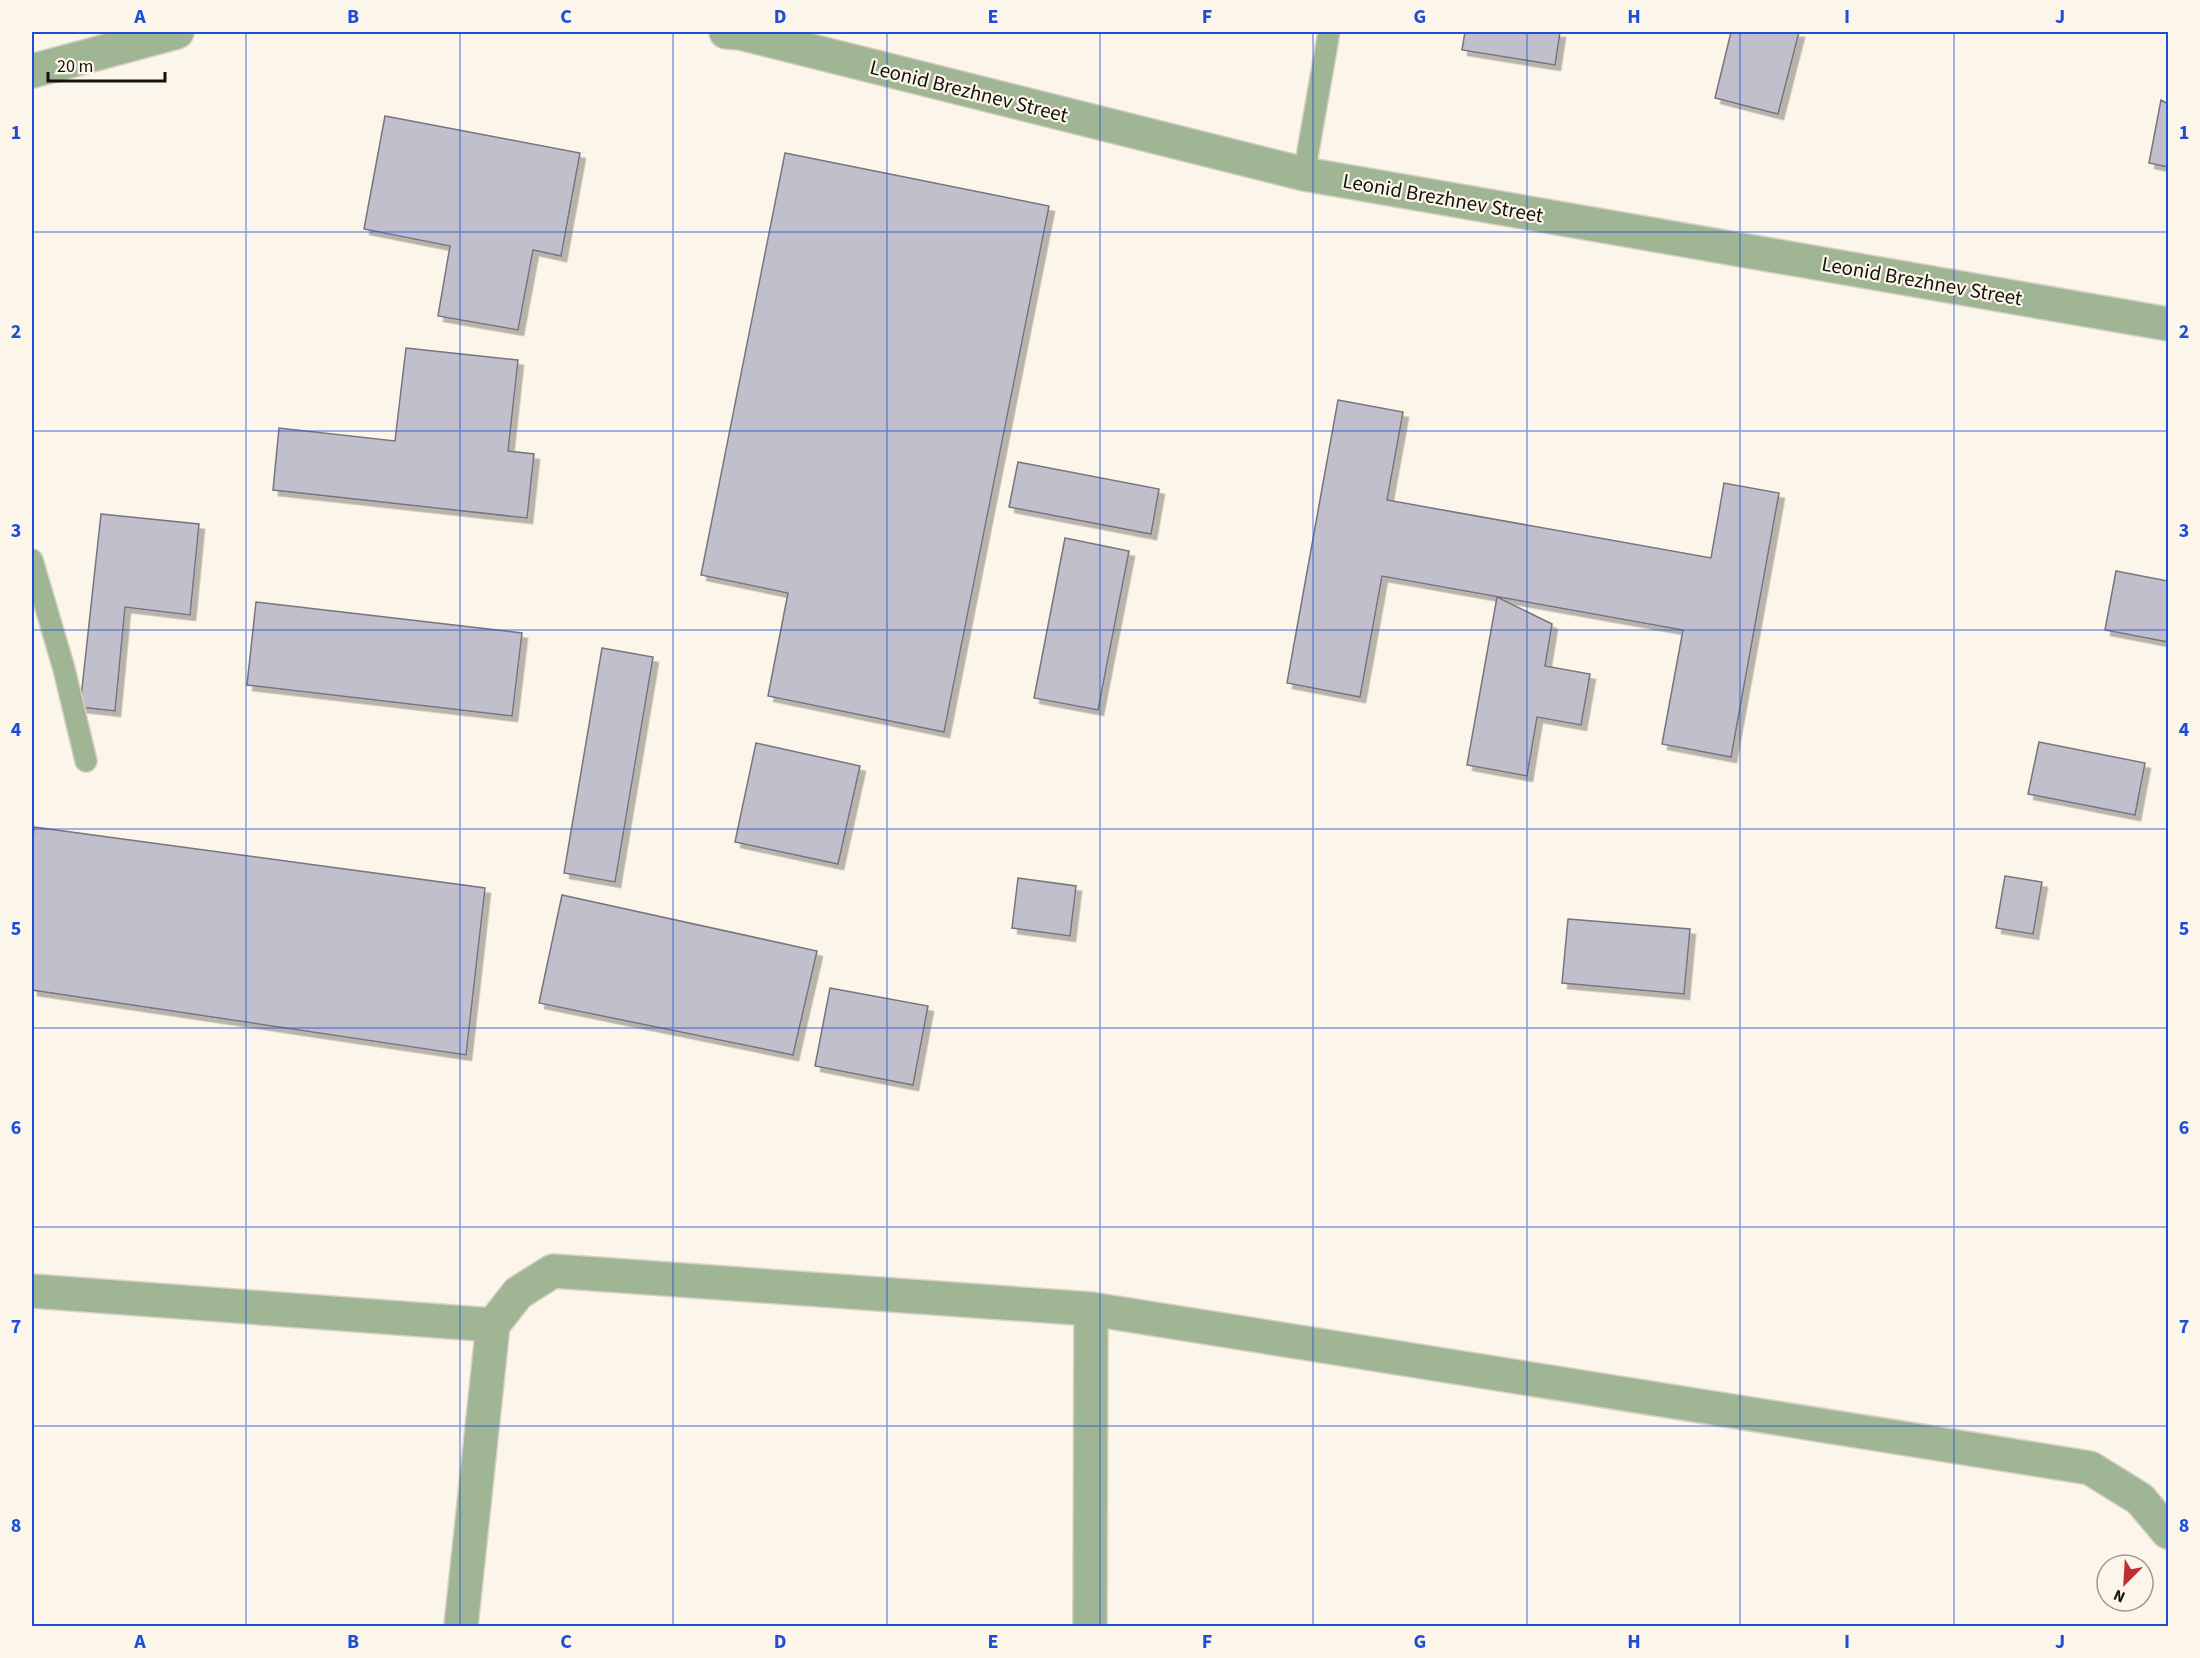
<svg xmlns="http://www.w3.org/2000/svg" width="2200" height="1658" font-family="'Source Sans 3',sans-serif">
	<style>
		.building { fill: #c2bfcc; stroke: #767480; stroke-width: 1.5; filter: url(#shadow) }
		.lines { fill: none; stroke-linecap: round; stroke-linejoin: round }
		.lane-casing { stroke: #d7d1c6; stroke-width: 24 }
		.street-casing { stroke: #d7d1c6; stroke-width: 36 }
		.lane { stroke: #a0b593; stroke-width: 21 }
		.street { stroke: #a0b593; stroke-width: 33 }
		.grid { fill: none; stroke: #1d4ed8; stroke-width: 1.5; stroke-opacity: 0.55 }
		.labels { text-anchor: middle; stroke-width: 4.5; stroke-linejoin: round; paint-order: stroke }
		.street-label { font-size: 21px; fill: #14120e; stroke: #fcf5e9 }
		.neatline { fill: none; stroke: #1d4ed8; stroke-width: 2 }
		.grid-label { font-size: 20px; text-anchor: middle; font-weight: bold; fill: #1d4ed8 }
	</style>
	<defs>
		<filter id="shadow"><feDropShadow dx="5.5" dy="5.5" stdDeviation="0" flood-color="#0004"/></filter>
	</defs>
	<rect width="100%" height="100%" fill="#fcf5e9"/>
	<path class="building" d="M1465,32H1560L1555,65L1462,50Z
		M1731,32H1799L1778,114L1715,98Z
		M2161,100L2168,104V167L2149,163Z
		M385,116L580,153L561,256L533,250L518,330L438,316L450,246L364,229Z
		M785,153L1049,206L944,732L768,696L788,593L701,575Z
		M406,348L518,360L508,451L534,454L527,518L273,490L279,428L395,441Z
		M1338,400L1403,412L1387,500L1711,558L1724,483L1779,493L1731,757L1662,744L1683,630L1382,576L1360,697L1287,683Z
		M1018,462L1159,489L1151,534L1009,507Z
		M101,514L199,524L190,615L125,607L115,711L80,707Z
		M1065,538L1129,551L1098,710L1034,698Z
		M2116,571L2168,581V642L2105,630Z
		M1497,597L1552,624L1545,666L1590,674L1581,725L1537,717L1527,776L1467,765Z
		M256,602L522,633L512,716L247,685Z
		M602,648L653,657L615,882L564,873Z
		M2039,742L2145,763L2135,815L2028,794Z
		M756,743L860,766L838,864L735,842Z
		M34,827L485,888L466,1055L32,990V851Z
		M2005,876L2042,882L2033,934L1996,928Z
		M1018,878L1076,886L1070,936L1012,928Z
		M562,895L817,951L793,1055L539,1003Z
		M1568,919L1690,929L1684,994L1562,983Z
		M830,988L928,1006L913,1085L815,1066Z"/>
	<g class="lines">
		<defs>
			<path id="lane" d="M1304,174L1329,32
				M32,560L64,669L86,761"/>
			<path id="street" d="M726,32L740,33L1304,174L2168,324
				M32,71L177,32
				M32,1291L493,1325L518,1293L553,1271L1091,1309L2090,1468L2140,1499L2168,1532
				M461,1626L493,1325
				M1090,1626L1091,1309"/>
		</defs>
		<use href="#lane" class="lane-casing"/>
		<use href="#street" class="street-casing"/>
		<use href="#lane" class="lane"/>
		<use href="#street" class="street"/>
	</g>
	<path class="grid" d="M246,32V1626M460,32V1626M673,32V1626M887,32V1626M1100,32V1626M1313,32V1626M1527,32V1626M1740,32V1626M1954,32V1626M32,232H2168M32,431H2168M32,630H2168M32,829H2168M32,1028H2168M32,1227H2168M32,1426H2168"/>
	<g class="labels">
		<g class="street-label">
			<text transform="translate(969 91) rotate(14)" y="7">Leonid Brezhnev Street</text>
			<text transform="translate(1443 198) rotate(10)" y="7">Leonid Brezhnev Street</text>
			<text transform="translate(1922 281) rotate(10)" y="7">Leonid Brezhnev Street</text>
		</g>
	</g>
	<rect width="2200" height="1658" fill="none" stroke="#fcf5e9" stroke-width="66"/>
	<g transform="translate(2125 1583) rotate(204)"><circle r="28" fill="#fcf5e9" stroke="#9f9a91" stroke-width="1.5"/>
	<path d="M0-4.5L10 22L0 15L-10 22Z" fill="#be2e32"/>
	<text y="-9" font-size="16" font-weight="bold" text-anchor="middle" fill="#14120e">N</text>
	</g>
	<path d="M48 72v9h117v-9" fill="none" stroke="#14120e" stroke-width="3"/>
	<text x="57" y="72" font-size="18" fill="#14120e" stroke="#fcf5e9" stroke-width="4.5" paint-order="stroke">20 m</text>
	<rect x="33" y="33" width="2134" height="1592" class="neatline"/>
	<g class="grid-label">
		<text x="140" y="23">A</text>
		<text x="353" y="23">B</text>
		<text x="566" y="23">C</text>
		<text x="780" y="23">D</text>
		<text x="993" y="23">E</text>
		<text x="1207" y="23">F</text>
		<text x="1420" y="23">G</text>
		<text x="1634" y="23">H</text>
		<text x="1847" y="23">I</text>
		<text x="2060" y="23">J</text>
		<text x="16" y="139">1</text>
		<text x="2184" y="139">1</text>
		<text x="16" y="338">2</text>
		<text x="2184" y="338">2</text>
		<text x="16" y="537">3</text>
		<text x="2184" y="537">3</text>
		<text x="16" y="736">4</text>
		<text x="2184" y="736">4</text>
		<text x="16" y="935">5</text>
		<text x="2184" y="935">5</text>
		<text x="16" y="1134">6</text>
		<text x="2184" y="1134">6</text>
		<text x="16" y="1333">7</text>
		<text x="2184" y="1333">7</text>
		<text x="16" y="1532">8</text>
		<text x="2184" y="1532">8</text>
		<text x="140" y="1648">A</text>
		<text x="353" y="1648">B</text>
		<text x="566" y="1648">C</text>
		<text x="780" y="1648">D</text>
		<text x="993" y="1648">E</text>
		<text x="1207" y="1648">F</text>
		<text x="1420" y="1648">G</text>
		<text x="1634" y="1648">H</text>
		<text x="1847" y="1648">I</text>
		<text x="2060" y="1648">J</text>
	</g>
</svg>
